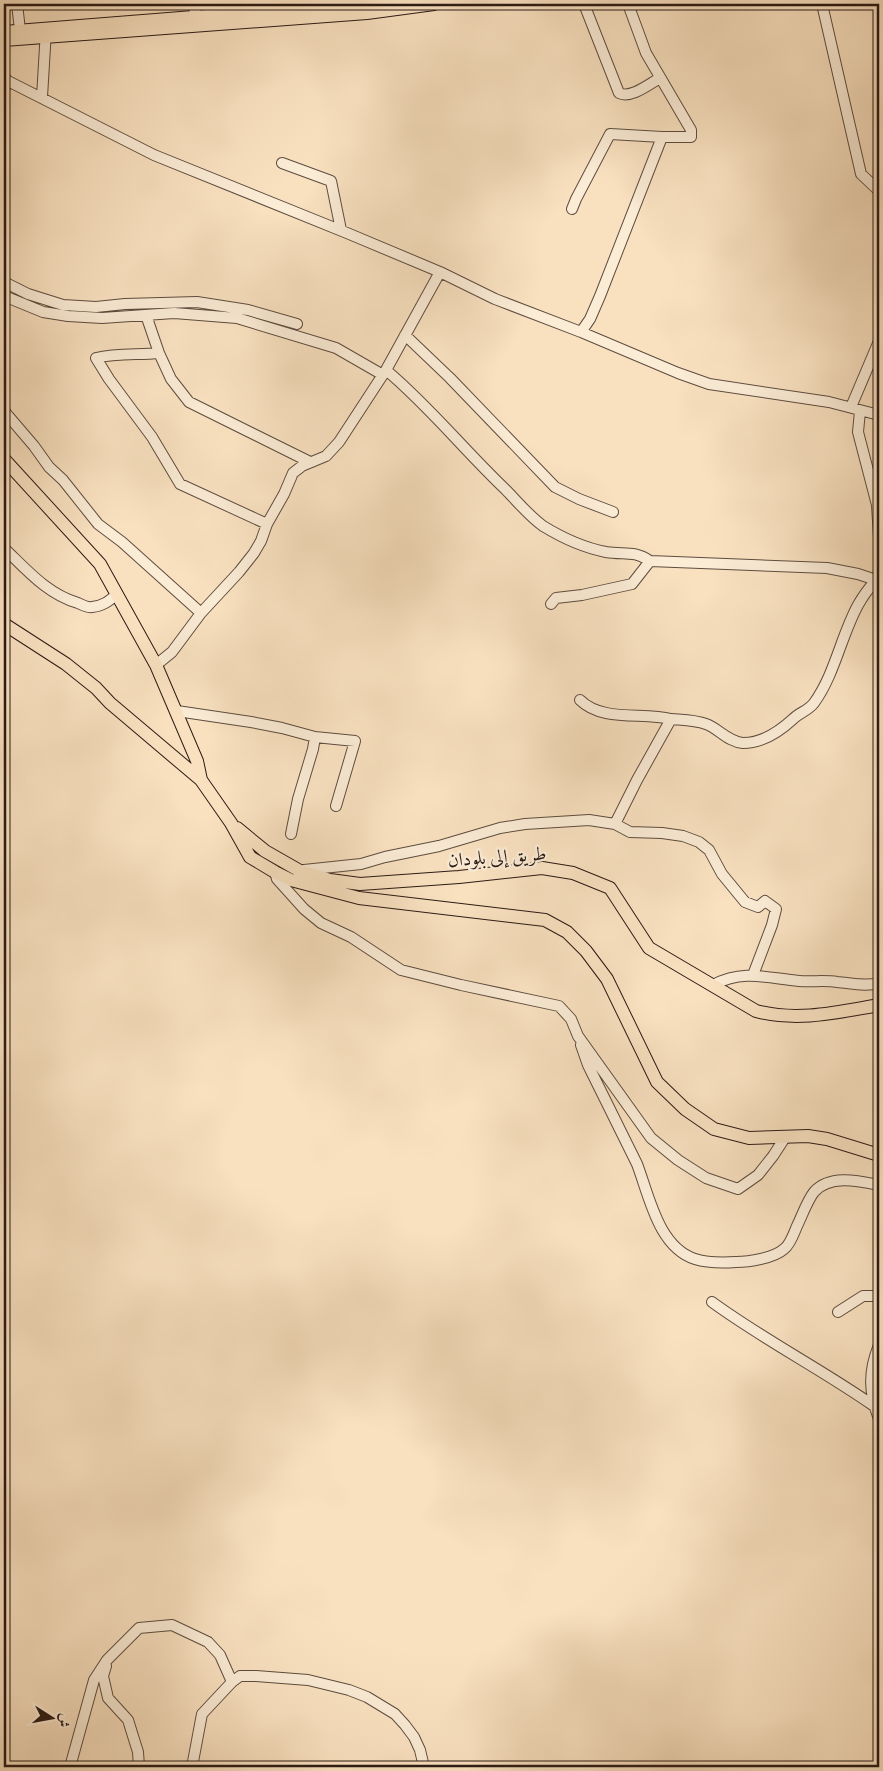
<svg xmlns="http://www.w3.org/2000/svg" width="883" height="1771" font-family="'Gentium Book Plus',Amiri,serif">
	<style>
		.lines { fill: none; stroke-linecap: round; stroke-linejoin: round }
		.minor-casing { stroke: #5e4c3f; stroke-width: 12 }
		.major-casing { stroke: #2b1a14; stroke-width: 14 }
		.minor { stroke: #fbecd6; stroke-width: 10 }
		.major { stroke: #f9e1c0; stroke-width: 12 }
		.labels { text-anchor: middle; stroke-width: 4.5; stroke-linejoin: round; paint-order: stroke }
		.street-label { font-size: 19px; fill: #2b1a14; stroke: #fbecd6 }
	</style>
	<rect width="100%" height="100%" fill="#f9e1c0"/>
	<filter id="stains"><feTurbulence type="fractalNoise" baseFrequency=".004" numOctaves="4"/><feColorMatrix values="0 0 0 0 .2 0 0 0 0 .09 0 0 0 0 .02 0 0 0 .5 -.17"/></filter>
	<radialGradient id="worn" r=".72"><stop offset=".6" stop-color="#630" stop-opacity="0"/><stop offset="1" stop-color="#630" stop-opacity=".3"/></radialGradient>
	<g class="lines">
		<defs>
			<path id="minor" d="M17,4L20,30
				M192,4L198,17
				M584,4L619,93C631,99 649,84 660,78
				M822,4L861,174L879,191
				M4,79L154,155L347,233L440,272L495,299L581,332L678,373L709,384L829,402L879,415
				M4,90L7,80
				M42,97L46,30
				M282,163L331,181L341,230
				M572,209L576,199L610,134L662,137
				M4,282L28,294L63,305L96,307L125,304L197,302L248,310L297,324
				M4,296L43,312L68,316L102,318L174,313L237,318L336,348L383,375
				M146,315L159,353
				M581,332L590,319L600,296L662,137H691V130L646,53L628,4
				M405,335L450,378L555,487L579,499L613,512
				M386,370C429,406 464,450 505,489C517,501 528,515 543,526C561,537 585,548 606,552C624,555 634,550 650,561
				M851,407L879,341
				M4,411L34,446L49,467L63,480L98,524L122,542L201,613
				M860,411L858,432L877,505L879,537
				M267,524L180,484L152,437L109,379L96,358C116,353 138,355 159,353L171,379L189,402L310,462
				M4,548C26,569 47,594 78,603C82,605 88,608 92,607C103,606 109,601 116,595
				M551,604L556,598L582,595L632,584L650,561L827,568L858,574L876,580L879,572
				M156,665L172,652L201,613L239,572L254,553L261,541L267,524L284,494L293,473L302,466L326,456L339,442L386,370L440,272
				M580,700C602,722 642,712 671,719
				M177,711L251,722L282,728L315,737L355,741L336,806
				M615,824L637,780L671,719C682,720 695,720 706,724C718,728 728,742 743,743C762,743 779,732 793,719C800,712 808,711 814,703C835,674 841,636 858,605C863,596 869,588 876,580L879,581
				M291,834L298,799L313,749L315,737
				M304,870L361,864L385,857L439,846L500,828L525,824L589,820L615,824L630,832L662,833L683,836L699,842L709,850L722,874L745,902L758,907L765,901L776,909L772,925L753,975
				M275,872L277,879L304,909L321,923L351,937L401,970L461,985L559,1006L571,1019L578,1036L651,1138L678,1160L706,1178L738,1189L758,1175L773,1156L786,1136
				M713,985C744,969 767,978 799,981C812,982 825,980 837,982C851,983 865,987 879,983
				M581,1045L588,1065L637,1164C649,1195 658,1247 695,1259C708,1263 722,1263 736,1262C749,1262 774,1258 784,1249C790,1245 794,1233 797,1226C802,1216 807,1201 814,1192C830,1174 859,1181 879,1185
				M712,1302C764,1340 821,1369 874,1406
				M838,1312L863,1296H879
				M879,1345C868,1372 869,1393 879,1419
				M106,1666L103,1676L108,1698L128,1720L138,1752L139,1767
				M70,1767L94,1680L107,1660L139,1628L172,1625L208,1642L220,1655L232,1682
				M192,1767L202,1714L232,1682L240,1676H256L308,1680L349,1690L367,1697L395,1714L405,1725L414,1737L420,1750L424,1767"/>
			<path id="major" d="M877,4L879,5
				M4,32L356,4
				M4,40L367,13L434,4
				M4,459L100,564L156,665L197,761L201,780
				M4,624L66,664L96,688L110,703L201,780L231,823L250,857L275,872L291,880L359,898L545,920L567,932L586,951L607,979L657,1082L685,1109L714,1129L749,1138L808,1136L827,1139L879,1155
				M237,828L265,851L300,871L330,880L360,884L459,877L542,868L573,873L610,888L649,948L756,1011C798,1022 838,1012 879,1005"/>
		</defs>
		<use href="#minor" class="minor-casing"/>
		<use href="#major" class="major-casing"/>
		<use href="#minor" class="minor"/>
		<use href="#major" class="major"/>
	</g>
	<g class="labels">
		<g class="street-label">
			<text transform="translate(497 856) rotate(-4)" y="7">طريق إلى بلودان</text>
		</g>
	</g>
	<rect width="883" height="1771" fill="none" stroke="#f9e1c0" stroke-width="20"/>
	<rect x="5" y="5" width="873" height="1761" fill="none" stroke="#2b1a14" stroke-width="2.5"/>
	<rect x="10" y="10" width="863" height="1751" fill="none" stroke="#2b1a14"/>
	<g transform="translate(52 1718) rotate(101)" stroke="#fbecd6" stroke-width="4" paint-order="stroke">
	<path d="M0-4L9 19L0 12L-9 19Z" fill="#2b1a14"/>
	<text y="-8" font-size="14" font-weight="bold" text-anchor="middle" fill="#2b1a14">ش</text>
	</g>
	<rect width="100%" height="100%" filter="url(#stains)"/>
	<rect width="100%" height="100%" fill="url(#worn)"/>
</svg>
